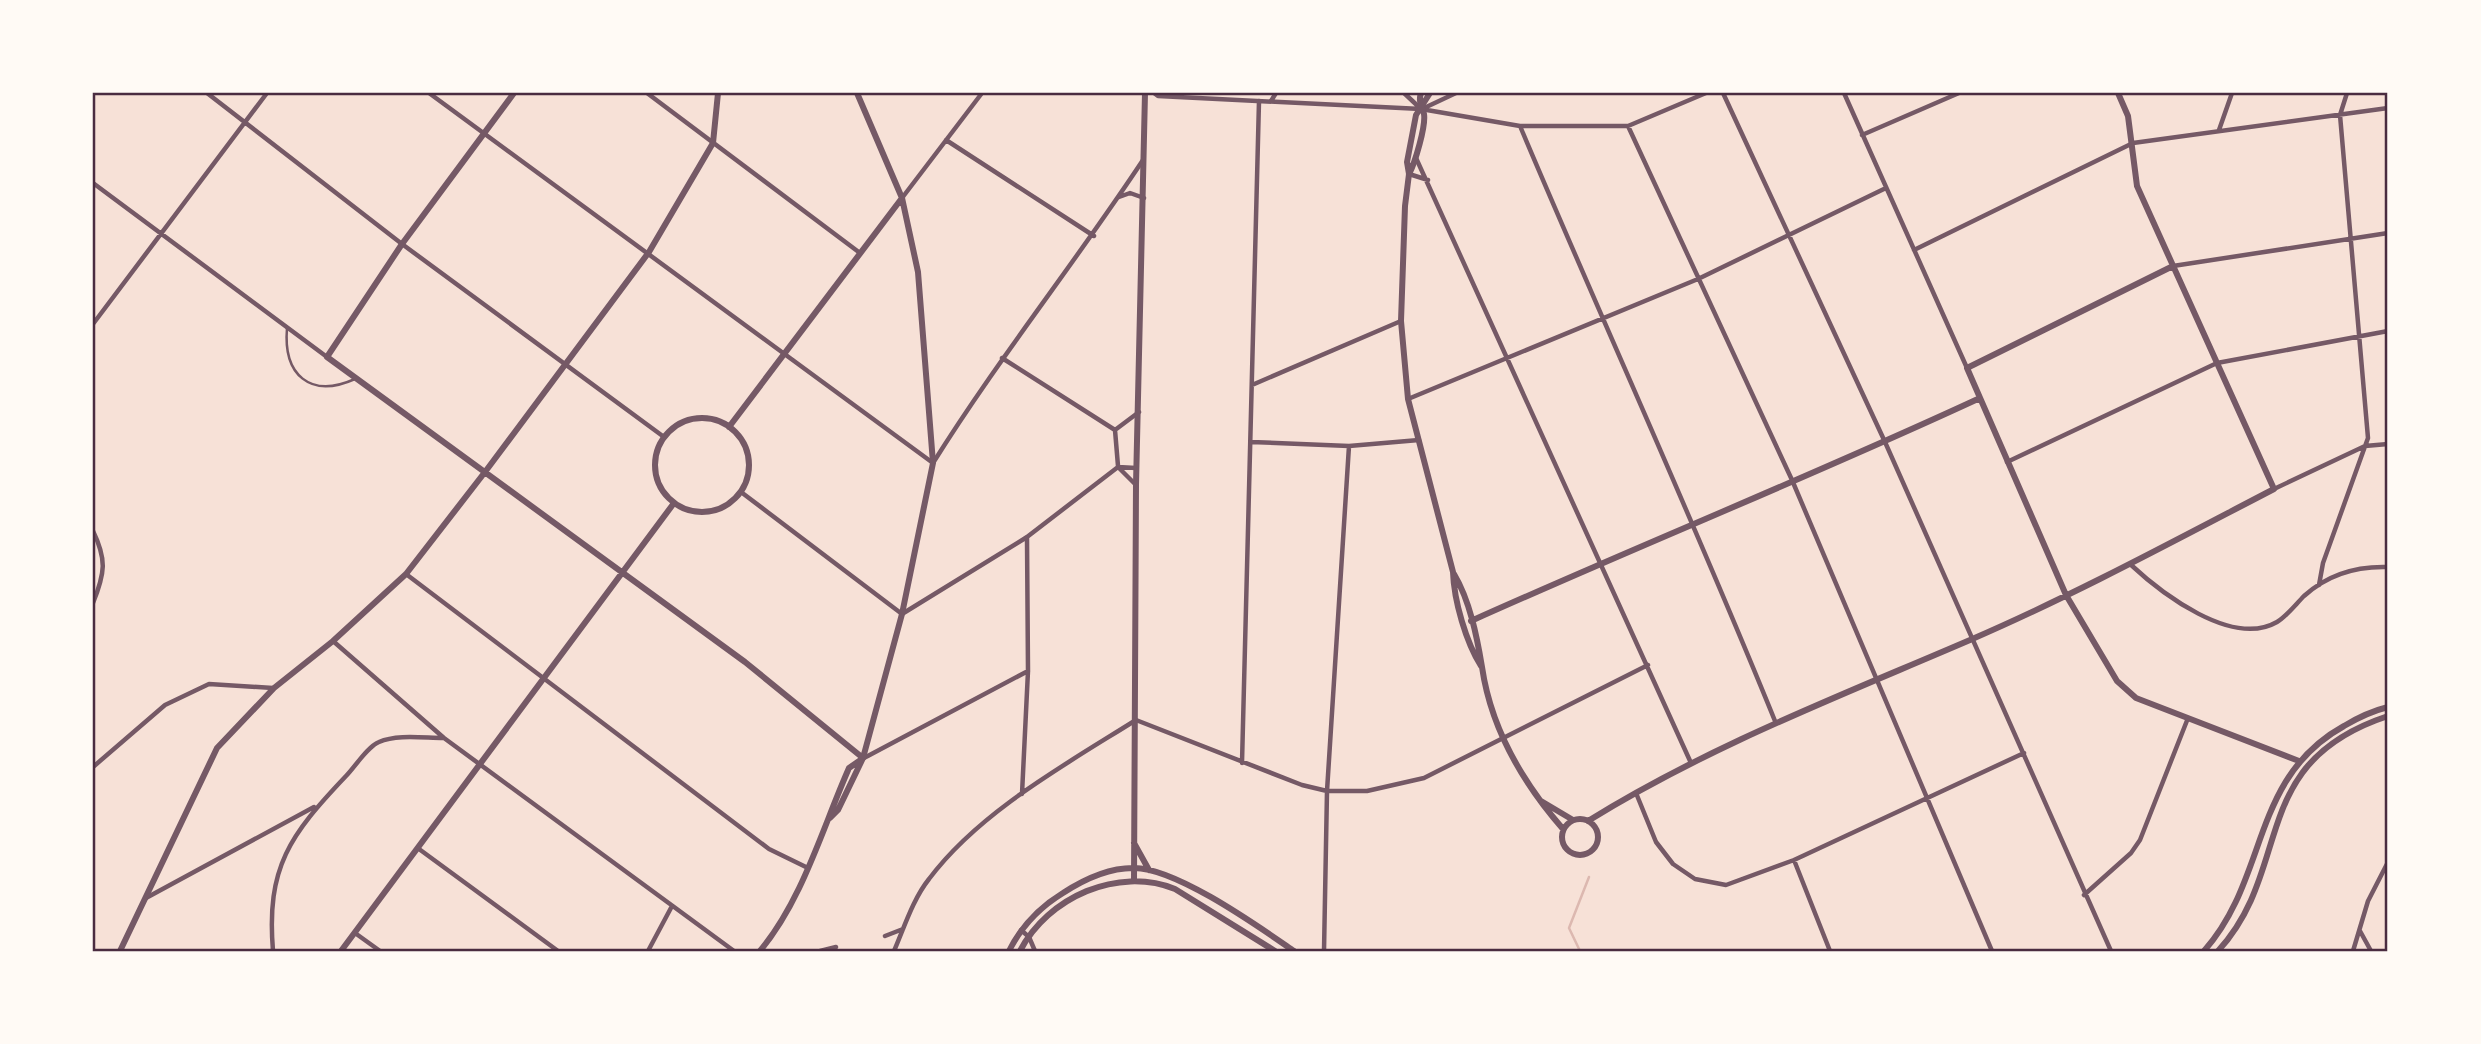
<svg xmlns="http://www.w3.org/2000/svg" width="2481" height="1044" font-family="'Asap Condensed',sans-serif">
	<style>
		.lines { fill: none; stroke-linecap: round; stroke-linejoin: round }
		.stream { stroke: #dcb8b0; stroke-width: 2.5 }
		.service { stroke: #755966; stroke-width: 2.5 }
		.minor { stroke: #755966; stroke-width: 4.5 }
		.tertiary { stroke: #755966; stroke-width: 6 }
		.neatline { fill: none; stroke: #4a2c40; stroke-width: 2.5 }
	</style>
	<rect width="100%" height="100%" fill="#f7e1d7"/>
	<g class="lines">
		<path class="stream" d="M1580,951L1569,928L1589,877"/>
		<path class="service" d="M287,328C283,375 310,399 355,379"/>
		<path class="minor" d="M207,93L402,244L664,437
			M429,93L933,463C998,359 1075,263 1143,160
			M647,93L860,253
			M1154,93L1158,96L1421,109L1520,126H1628L1706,93
			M1404,93L1421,109
			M1723,93L1885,442L2111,951
			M1844,93L1967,368
			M1271,101L1276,93
			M1422,109L1456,93
			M1520,126C1604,325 1694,521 1775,721
			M1628,126L1792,480L1992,951
			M2219,130L2232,93
			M1862,135L1959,93
			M946,140L1094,236
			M1416,158L1691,763
			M1409,174L1428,180
			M93,183L327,357
			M1119,197L1130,193L1144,198
			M902,198L982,93
			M1914,250L2133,143L2388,108
			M2173,266L2388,233
			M93,324L267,93
			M1002,358L1115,430L1118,466
			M1252,385L1401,321
			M1408,399L1698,279L1886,188
			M1115,430L1139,412
			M1251,442L1349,446L1419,440
			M2007,462L2217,363L2388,331
			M1118,467L1136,485
			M2274,489L2365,446L2388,444
			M741,492L902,614L1027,537L1118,467L1136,468
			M93,531C107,560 105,573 93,603
			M2130,564C2161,593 2232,648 2277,622C2287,616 2296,604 2304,596C2328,574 2356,566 2388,567
			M406,574L769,849L808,868
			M2319,585L2323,563L2368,438L2340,115L2347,93
			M333,641L444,738L734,951
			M864,758L1028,671
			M1242,763L1259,101
			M93,767L165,705L209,684L273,688
			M1636,793L1656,842L1673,864L1695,879L1726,885L1794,860L2024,753
			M1022,794L1028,671L1027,538
			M419,849L558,951
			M1794,860L1830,951
			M2084,895L2131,853L2140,840L2188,718
			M146,898L314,807
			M1021,930L1029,937L1035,951
			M2360,931L2371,951
			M355,933L380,951
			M885,936L903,929
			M273,951C266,867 290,835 346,776C355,767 367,747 379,742C397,734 424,738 443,738
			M648,951L672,906
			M820,951L836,947
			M894,951C904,928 913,899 929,879C979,812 1066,764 1136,720L1302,785L1327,791H1367L1424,778L1648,665
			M1324,951L1327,791L1349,446
			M2353,951L2368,901L2388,862"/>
		<path class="tertiary" d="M514,93L402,244L327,357L745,662L863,758
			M1430,93L1416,115L1407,162L1409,174L1405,206L1401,321L1408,399L1453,572C1454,601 1466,642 1481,666
			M1409,174C1415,163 1426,126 1424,114C1422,106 1418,102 1421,93
			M2173,266L1967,368L2066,595L2117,681L2136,698L2299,761
			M655 465a47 47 0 1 1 94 0a47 47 0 1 1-94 0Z
			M729,427L902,198
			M1454,574C1470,601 1477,637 1482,667C1491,729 1523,783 1563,829
			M1471,621C1640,545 1812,476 1980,398
			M1541,801L1573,820
			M830,818L838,810L863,758L902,614L933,463L918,272L902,198L857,93
			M1562 837a18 18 0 1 1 36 0a18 18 0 1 1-36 0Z
			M1588,821C1709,746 1840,696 1970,640C2074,595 2174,541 2274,489L2137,186L2128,116L2118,93
			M1134,843L1149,870
			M1134,880L1136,485L1145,93
			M120,951L217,748L274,688L333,641L406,574L485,472L649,252L713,143L718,93
			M341,951L674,503
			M760,951C803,899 822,829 849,768L862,759
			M1009,951C1021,927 1040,907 1063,893C1083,880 1108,868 1133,868C1175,867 1259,927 1294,951
			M1020,951C1048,897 1118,866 1175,889L1275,951
			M2204,951C2269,878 2250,778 2344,726C2359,717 2372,711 2388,707
			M2218,951C2295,867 2246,763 2388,716"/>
	</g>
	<rect width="2481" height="1044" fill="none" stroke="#fffaf5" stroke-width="189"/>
	<rect x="94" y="94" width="2292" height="856" class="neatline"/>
</svg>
